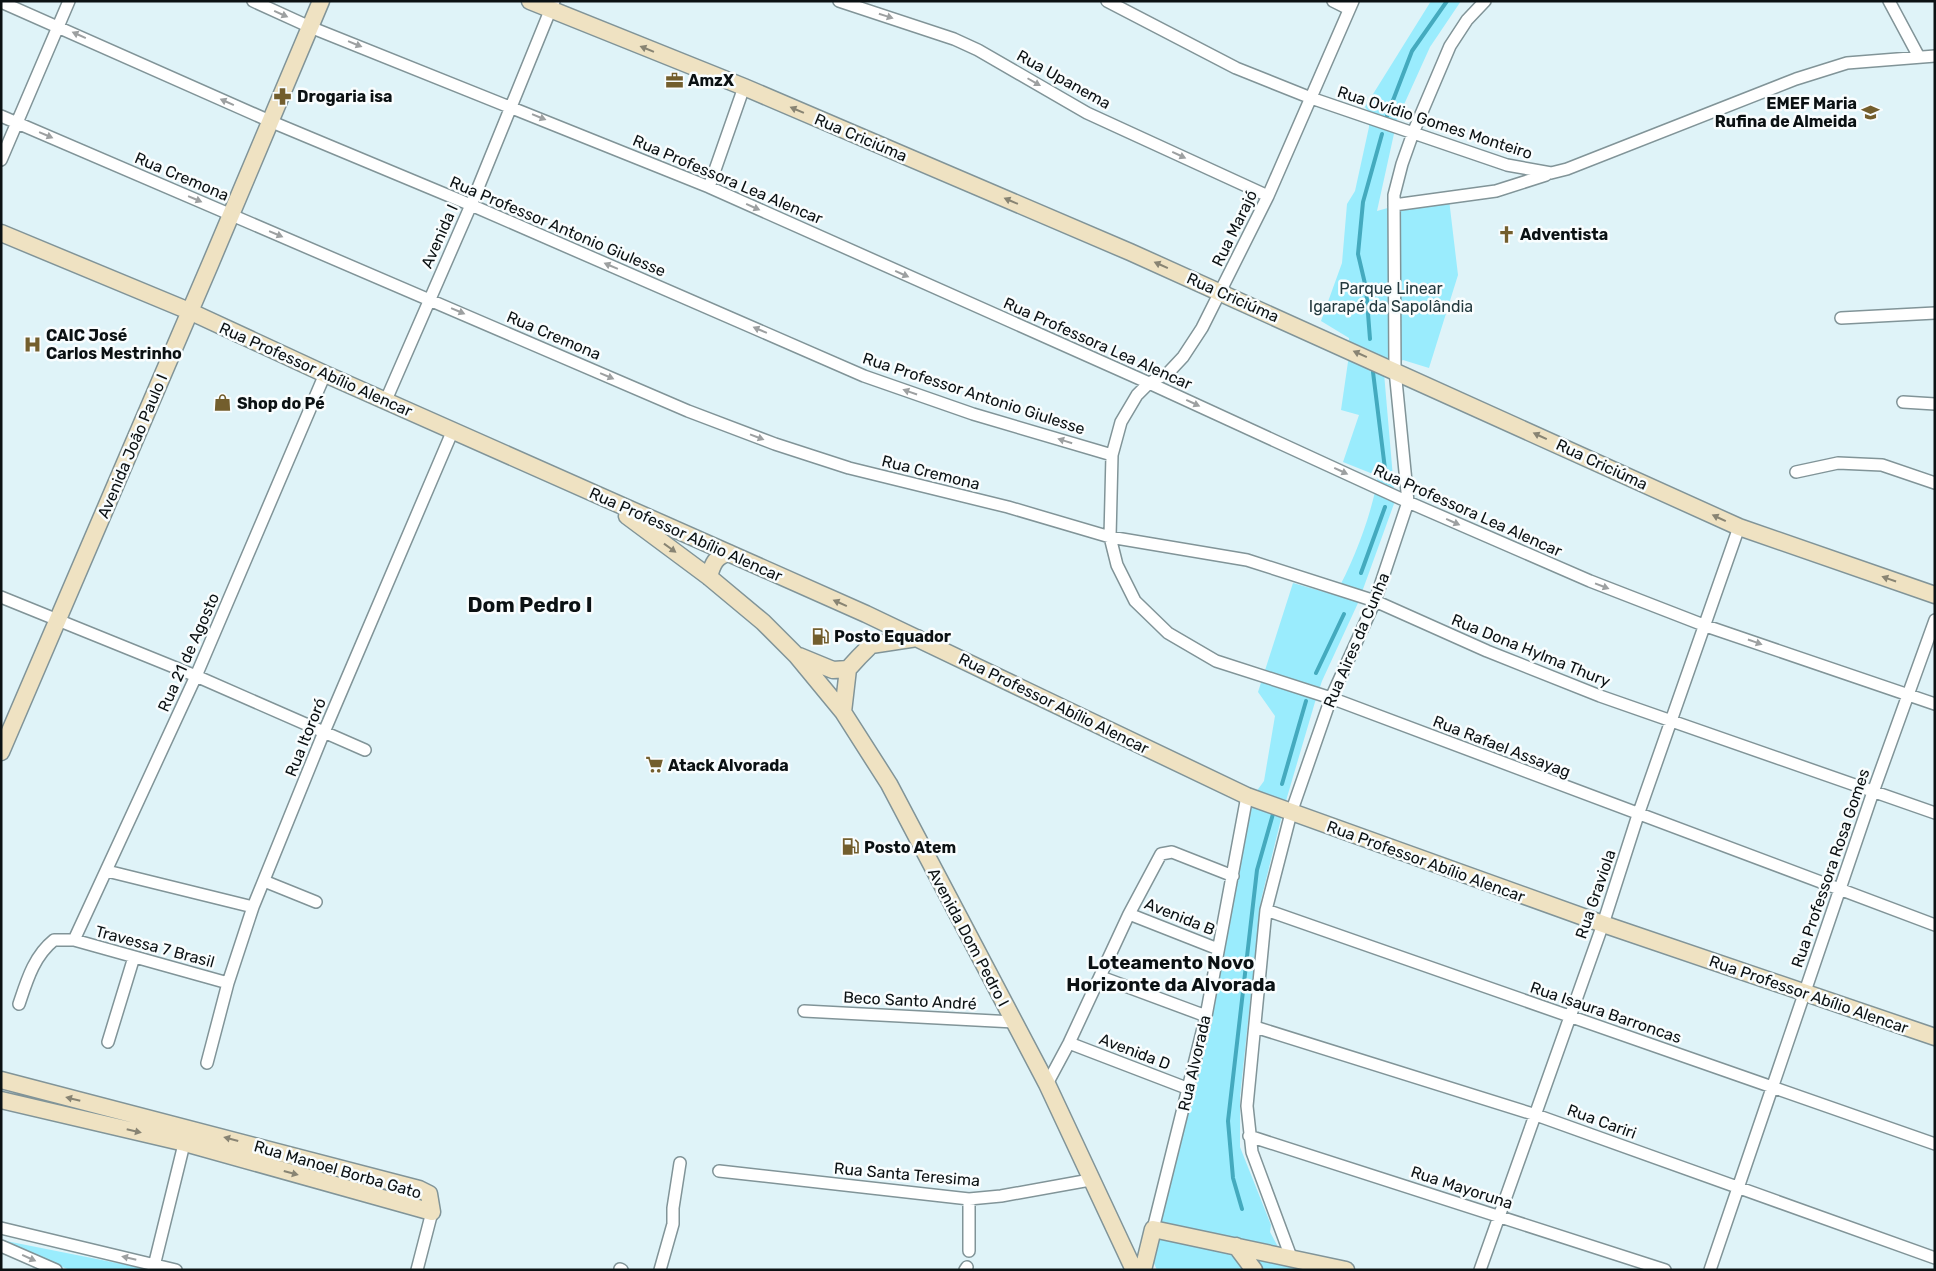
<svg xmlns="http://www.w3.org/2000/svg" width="1936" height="1271" font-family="Rubik,sans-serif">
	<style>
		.green { fill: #9aecfd }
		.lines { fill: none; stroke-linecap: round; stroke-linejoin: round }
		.stream { stroke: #44aabe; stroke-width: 4 }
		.street-casing { stroke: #819498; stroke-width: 14 }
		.secondary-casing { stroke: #819498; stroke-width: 19 }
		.street { stroke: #fff; stroke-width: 11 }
		.secondary { stroke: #efe2c2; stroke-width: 16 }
		.oneway { fill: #9da0a1 }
		.oneway2 { fill: #888473 }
		.labels { text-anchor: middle; stroke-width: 5; stroke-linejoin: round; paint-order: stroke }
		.street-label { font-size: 16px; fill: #0b1113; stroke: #f9fdfe }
		.poi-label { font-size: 16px; font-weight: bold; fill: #0b1113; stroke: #f9fdfe; text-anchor: start }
		.park-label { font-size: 16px; fill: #22393e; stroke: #f9fdfe }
		.quarter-label { font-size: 19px; font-weight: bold; fill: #0b1113; stroke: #f9fdfe }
		.district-label { font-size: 21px; font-weight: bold; fill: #0b1113; stroke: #f9fdfe }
	</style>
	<rect width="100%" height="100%" fill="#dff3f8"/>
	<path class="green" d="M1431,1H1461L1430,47L1397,120L1377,211L1448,191L1458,275L1429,368L1403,360L1384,373L1395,501L1358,603L1322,681L1315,702L1283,811L1261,900L1240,1097V1147L1271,1225L1270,1232L1284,1258L1328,1270H1157L1151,1257L1248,803L1264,781L1275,716L1258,692L1293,583L1335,595C1354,561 1372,514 1378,476L1343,462L1359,415L1341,410L1349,355V338L1321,321L1342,263L1347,204L1355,191L1369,127V112L1365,107Z
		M1,1240L152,1270H70L1,1243Z"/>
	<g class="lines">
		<path class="stream" d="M1387,116L1412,51L1447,1
			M1370,339L1366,288L1358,254L1363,202L1382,134
			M1373,372L1385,469
			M1361,573L1385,507
			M1316,673L1344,614
			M1282,784L1306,701
			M1242,1209L1233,1178L1228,1121L1257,870L1273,814"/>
		<defs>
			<path id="street" d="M253,1L310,27L709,187L1149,383L1408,502L1590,581L1706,626L1935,704
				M839,1L954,39L978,50L1087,113L1268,196
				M1107,1L1236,68L1311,98L1507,165L1551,173L1567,169L1796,79L1847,63L1935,56
				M1333,1L1349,9
				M1353,1L1268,196L1202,328L1183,357L1168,373L1149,383L1137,395L1121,422L1112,455L1110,537L1117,565L1135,601L1168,633L1216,661L1331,698L1935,925
				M1889,1L1919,57
				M1,2L272,122L471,205L864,376L973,414L1112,455
				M1,116L688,411L775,444L849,468L1008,507L1110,537L1247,560L1375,601L1487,651L1600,696L1935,813
				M1,160L69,1
				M709,187L744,87
				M1394,205L1496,191L1546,175
				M1841,318L1935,313
				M386,400L471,205L554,1
				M1903,402L1935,404
				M1796,472L1838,463L1882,465L1935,483
				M1,597L196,676L365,750
				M107,871L253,907
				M264,881L316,902
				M1266,910L1935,1144
				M1129,914L1218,949
				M74,940L196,676L325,374
				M1101,977L1206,1016
				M19,1004C27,980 34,956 54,940H74L228,983
				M804,1011L1014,1022
				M1255,1027L1536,1115L1935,1258
				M108,1042L134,957
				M1069,1043L1189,1089
				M207,1063L228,983L253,907L324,732L453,430
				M1047,1084L1069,1043L1129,914L1161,854L1172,852L1233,876
				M1249,1136L1665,1270
				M719,1171L969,1199L1001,1196L1090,1180
				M969,1199V1251
				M1,1228L176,1270
				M1153,1229L1206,1016L1247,796
				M1,1246L56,1270
				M1291,1257L1252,1152L1247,1106L1266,910L1291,813L1331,698L1375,601L1408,502L1395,370L1394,195L1402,164L1413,133L1450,46L1467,20L1485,1
				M620,1269L622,1270
				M153,1270L186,1136
				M417,1270L432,1212
				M660,1270L673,1224V1208L680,1163
				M965,1270L967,1267
				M1480,1270L1603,924L1638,815L1739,527
				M1710,1270L1873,792L1935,620"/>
			<path id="secondary" d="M530,1L744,87L1130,252L1739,527L1935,595
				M1,233L189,311L325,374L866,614L1247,796L1603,924L1935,1037
				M627,516L709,577L763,622L796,655L843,712L889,784L1047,1084L1134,1270
				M709,577C712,565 716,555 729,553
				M799,656L833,670L848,669
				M843,712L848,669L859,657L871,645L917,638
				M1,752C109,503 216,252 321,1
				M1,1080L419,1189L429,1194L432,1212L185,1143L1,1100
				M1236,1246L1254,1270
				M1143,1270L1153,1229L1346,1270"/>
		</defs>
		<use href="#street" class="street-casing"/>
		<use href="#secondary" class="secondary-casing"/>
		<use href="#street" class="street"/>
		<use href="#secondary" class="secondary"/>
	</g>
	<defs><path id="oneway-solid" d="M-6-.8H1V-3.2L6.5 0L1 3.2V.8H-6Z" transform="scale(1.25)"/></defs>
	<g class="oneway">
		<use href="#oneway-solid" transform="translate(281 14) rotate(24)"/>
		<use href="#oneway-solid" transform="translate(886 16) rotate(18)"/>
		<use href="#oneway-solid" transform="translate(79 35) rotate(-156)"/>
		<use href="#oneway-solid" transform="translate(355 44) rotate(22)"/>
		<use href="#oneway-solid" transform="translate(1034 82) rotate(30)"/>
		<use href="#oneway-solid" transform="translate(227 102) rotate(-156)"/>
		<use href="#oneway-solid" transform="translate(539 117) rotate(22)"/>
		<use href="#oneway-solid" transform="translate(46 135) rotate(23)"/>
		<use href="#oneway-solid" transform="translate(1179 155) rotate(25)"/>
		<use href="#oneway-solid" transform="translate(195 199) rotate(23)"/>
		<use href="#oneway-solid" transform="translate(753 207) rotate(24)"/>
		<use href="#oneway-solid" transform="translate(276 234) rotate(23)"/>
		<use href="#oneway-solid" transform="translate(611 266) rotate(-157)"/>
		<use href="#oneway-solid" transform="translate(902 274) rotate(24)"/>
		<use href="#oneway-solid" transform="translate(458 311) rotate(23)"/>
		<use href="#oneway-solid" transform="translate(760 330) rotate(-157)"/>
		<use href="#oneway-solid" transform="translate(607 376) rotate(23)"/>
		<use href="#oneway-solid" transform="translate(910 392) rotate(-161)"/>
		<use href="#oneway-solid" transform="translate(1193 403) rotate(25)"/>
		<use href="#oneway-solid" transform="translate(757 437) rotate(21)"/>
		<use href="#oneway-solid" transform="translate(1065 441) rotate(-163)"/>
		<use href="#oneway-solid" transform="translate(1341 471) rotate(25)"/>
		<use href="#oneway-solid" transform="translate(1453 522) rotate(24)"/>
		<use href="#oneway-solid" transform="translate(1602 586) rotate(21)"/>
		<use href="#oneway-solid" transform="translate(1755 642) rotate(19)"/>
		<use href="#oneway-solid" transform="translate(29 1258) rotate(24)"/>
		<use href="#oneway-solid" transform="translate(129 1258) rotate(-167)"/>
	</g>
	<g class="oneway2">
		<use href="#oneway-solid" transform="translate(647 49) rotate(-158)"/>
		<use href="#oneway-solid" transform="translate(797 110) rotate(-157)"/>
		<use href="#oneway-solid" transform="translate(1011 201) rotate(-157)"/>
		<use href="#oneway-solid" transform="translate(1161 265) rotate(-156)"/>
		<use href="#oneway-solid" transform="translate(1360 354) rotate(-156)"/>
		<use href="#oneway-solid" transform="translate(1540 436) rotate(-155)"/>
		<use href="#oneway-solid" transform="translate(1719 518) rotate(-155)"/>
		<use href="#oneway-solid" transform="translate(670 548) rotate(36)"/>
		<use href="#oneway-solid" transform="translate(1889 579) rotate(-161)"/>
		<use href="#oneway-solid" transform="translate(840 603) rotate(-156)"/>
		<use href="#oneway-solid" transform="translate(73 1099) rotate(-166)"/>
		<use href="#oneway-solid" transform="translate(134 1131) rotate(13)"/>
		<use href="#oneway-solid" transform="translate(231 1139) rotate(-165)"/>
		<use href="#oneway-solid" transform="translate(291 1173) rotate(15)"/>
	</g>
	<defs>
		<symbol id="office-bare" viewBox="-9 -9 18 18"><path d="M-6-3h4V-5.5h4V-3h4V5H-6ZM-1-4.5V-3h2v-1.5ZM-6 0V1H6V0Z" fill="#735e2d" stroke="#f9fdfe" stroke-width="2.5" paint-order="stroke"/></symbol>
		<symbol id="pharmacy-bare" viewBox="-9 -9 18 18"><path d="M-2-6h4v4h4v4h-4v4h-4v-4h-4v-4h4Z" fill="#735e2d" stroke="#f9fdfe" stroke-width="2.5" paint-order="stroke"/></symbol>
		<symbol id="school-bare" viewBox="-9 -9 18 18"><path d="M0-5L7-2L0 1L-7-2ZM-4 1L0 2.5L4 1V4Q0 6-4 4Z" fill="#735e2d" stroke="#f9fdfe" stroke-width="2.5" paint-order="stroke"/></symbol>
		<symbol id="church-bare" viewBox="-9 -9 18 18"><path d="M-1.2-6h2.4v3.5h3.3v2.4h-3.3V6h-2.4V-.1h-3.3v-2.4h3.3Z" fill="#735e2d" stroke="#f9fdfe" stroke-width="2.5" paint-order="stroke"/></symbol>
		<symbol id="hospital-bare" viewBox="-9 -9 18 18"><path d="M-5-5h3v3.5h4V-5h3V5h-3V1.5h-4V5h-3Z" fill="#735e2d" stroke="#f9fdfe" stroke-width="2.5" paint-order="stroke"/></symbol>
		<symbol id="shop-bare" viewBox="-9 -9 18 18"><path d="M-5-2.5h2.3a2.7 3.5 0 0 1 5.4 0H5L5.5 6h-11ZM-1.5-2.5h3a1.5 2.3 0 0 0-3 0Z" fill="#735e2d" stroke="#f9fdfe" stroke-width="2.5" paint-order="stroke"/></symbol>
		<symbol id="fuel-bare" viewBox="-9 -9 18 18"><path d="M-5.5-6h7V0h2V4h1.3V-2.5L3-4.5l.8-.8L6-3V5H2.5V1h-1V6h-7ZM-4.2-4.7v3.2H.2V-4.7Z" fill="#735e2d" stroke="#f9fdfe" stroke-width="2.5" paint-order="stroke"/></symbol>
		<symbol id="supermarket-bare" viewBox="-9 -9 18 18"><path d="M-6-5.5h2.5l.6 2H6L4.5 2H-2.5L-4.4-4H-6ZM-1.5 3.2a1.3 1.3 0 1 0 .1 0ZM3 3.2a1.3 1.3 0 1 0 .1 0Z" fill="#735e2d" stroke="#f9fdfe" stroke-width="2.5" paint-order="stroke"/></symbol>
	</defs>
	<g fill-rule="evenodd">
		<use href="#office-bare" x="662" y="68" width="25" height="25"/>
		<use href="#pharmacy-bare" x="270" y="84" width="25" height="25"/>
		<use href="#school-bare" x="1858" y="100" width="25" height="25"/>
		<use href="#church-bare" x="1494" y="222" width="25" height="25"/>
		<use href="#hospital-bare" x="20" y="332" width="25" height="25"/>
		<use href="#shop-bare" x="210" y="390" width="25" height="25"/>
		<use href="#fuel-bare" x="808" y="624" width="25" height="25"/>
		<use href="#supermarket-bare" x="642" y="752" width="25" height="25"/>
		<use href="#fuel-bare" x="838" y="834" width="25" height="25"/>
	</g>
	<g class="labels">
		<g class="street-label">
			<text transform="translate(1064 79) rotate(29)" y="6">Rua Upanema</text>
			<text transform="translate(1435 122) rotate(18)" y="6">Rua Ovídio Gomes Monteiro</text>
			<text transform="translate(861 137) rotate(23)" y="6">Rua Criciúma</text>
			<text transform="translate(182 176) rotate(23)" y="6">Rua Cremona</text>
			<text transform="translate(728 179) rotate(23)" y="6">Rua Professora Lea Alencar</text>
			<text transform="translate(558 226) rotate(23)" y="6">Rua Professor Antonio Giulesse</text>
			<text transform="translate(1234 228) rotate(-64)" y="6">Rua Marajó</text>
			<text transform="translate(439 236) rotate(-66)" y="6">Avenida I</text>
			<text transform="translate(1233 297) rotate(24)" y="6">Rua Criciúma</text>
			<text transform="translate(554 335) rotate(23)" y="6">Rua Cremona</text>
			<text transform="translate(1098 343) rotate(24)" y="6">Rua Professora Lea Alencar</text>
			<text transform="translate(316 369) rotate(24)" y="6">Rua Professor Abílio Alencar</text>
			<text transform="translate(974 393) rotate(18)" y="6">Rua Professor Antonio Giulesse</text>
			<text transform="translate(132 446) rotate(-67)" y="6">Avenida João Paulo I</text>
			<text transform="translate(1602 464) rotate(25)" y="6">Rua Criciúma</text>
			<text transform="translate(931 472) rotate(14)" y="6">Rua Cremona</text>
			<text transform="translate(1468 510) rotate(24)" y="6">Rua Professora Lea Alencar</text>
			<text transform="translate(686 534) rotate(24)" y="6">Rua Professor Abílio Alencar</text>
			<text transform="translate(1356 640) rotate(-67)" y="6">Rua Aires da Cunha</text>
			<text transform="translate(1531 650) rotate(22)" y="6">Rua Dona Hylma Thury</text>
			<text transform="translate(188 652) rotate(-66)" y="6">Rua 21 de Agosto</text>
			<text transform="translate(1054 703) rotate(26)" y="6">Rua Professor Abílio Alencar</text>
			<text transform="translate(305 737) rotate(-68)" y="6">Rua Itororó</text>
			<text transform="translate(1502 746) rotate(21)" y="6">Rua Rafael Assayag</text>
			<text transform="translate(1426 861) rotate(20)" y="6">Rua Professor Abílio Alencar</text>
			<text transform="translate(1830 868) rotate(-71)" y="6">Rua Professora Rosa Gomes</text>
			<text transform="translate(1595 894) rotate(-71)" y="6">Rua Graviola</text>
			<text transform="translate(1180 916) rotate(22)" y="6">Avenida B</text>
			<text transform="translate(969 937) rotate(62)" y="6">Avenida Dom Pedro I</text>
			<text transform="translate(155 946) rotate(15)" y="6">Travessa 7 Brasil</text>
			<text transform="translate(1809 994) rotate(19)" y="6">Rua Professor Abílio Alencar</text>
			<text transform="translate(910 1000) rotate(3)" y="6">Beco Santo André</text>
			<text transform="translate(1606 1012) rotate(19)" y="6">Rua Isaura Barroncas</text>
			<text transform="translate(1135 1051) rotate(21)" y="6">Avenida D</text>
			<text transform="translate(1194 1063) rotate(-77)" y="6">Rua Alvorada</text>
			<text transform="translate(1602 1121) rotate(20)" y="6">Rua Cariri</text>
			<text transform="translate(338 1169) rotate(16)" y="6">Rua Manoel Borba Gato</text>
			<text transform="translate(907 1174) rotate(5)" y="6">Rua Santa Teresima</text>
			<text transform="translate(1462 1187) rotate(18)" y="6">Rua Mayoruna</text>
		</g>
		<g class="poi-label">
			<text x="688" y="86">AmzX</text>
			<text x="297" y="102">Drogaria isa</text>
			<text x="1857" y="109" text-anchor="end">EMEF Maria<tspan x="1857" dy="18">Rufina de Almeida</tspan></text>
			<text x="1520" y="240">Adventista</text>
			<text x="46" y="341">CAIC José<tspan x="46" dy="18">Carlos Mestrinho</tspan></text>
			<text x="237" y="409">Shop do Pé</text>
			<text x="834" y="642">Posto Equador</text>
			<text x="668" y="771">Atack Alvorada</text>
			<text x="864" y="853">Posto Atem</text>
		</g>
		<g class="park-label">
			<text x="1391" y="294">Parque Linear<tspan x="1391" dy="18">Igarapé da Sapolândia</tspan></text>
		</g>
		<g class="quarter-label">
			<text x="1171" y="969">Loteamento Novo<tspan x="1171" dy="22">Horizonte da Alvorada</tspan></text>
		</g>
		<g class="district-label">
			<text x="530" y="612">Dom Pedro I</text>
		</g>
	</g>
	<rect width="1936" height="1271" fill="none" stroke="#0b1113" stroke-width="5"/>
</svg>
